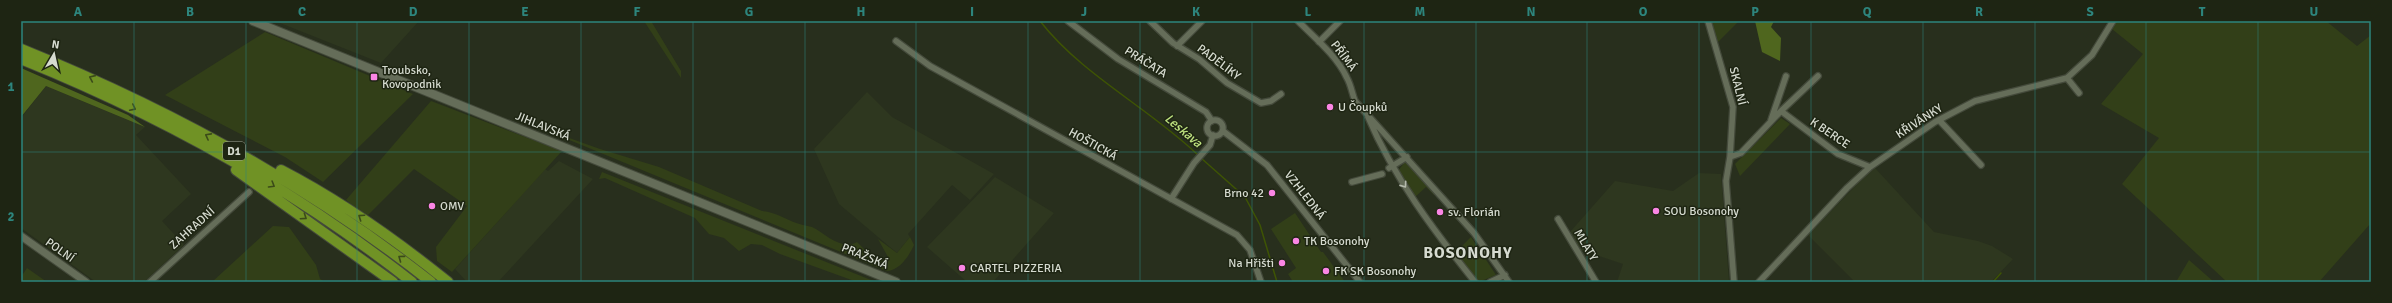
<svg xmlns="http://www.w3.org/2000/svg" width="2392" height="303" font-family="Signika,sans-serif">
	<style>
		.built { fill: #2e371f }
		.green { fill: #323f18 }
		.forest { fill: #4f661e }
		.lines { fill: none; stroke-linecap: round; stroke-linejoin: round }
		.stream { stroke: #3e5404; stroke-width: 1.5 }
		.minor-casing { stroke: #444a3b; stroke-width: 8 }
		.tertiary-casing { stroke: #444a3b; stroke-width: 9 }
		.secondary-casing { stroke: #444a3b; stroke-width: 10 }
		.motorway-casing { stroke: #444a3b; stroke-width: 12 }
		.minor { stroke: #656d59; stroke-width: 5.5 }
		.tertiary { stroke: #656d59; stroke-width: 7 }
		.secondary { stroke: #656d59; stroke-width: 8 }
		.motorway { stroke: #709225; stroke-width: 10 }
		.oneway { stroke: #3b4b19 }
		.oneway2 { stroke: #b4baac }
		.grid { fill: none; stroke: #2d857d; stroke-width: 1; stroke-opacity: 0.55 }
		.poi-dot { fill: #fb86e5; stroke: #1e2513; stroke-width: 1.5 }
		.labels { text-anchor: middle; stroke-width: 3; stroke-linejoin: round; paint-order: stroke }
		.shield { fill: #1e2513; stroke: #9fa497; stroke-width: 1 }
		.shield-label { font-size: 11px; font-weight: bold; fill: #d6dbd0 }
		.street-label { font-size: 12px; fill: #d6dbd0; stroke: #1e2513 }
		.poi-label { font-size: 12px; fill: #d6dbd0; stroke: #1e2513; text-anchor: start }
		.water-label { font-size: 13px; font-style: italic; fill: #c0e481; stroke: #1e2513 }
		.district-label { font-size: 16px; font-weight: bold; letter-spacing: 1px; fill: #d6dbd0; stroke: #1e2513 }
		.neatline { fill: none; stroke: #2d857d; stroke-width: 1.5 }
		.grid-label { font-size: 13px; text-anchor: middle; font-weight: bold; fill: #2d857d }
	</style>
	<rect width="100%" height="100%" fill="#282f1d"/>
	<path class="built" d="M275,21H419L381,63Z
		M46,86L145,127L136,135L191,194L162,221L184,245L144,282H96L21,228V118Z
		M867,92L892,117L994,174L970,200L952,185L908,234L910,237L897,253L839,204L814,149Z
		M559,161L593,179L498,282H467L455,269L545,169L548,171Z
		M1875,168L1934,232L1978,241L1992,246L2013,259L1991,282H1855L1808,235L1865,176Z
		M1699,173L1721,174L1729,282H1617L1623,264L1581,250L1570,232L1615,181L1673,191Z
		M995,177L1054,213L993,282H967L927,247Z"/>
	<path class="green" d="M644,21H651L681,71V78Z
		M1710,21H1739L1718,42Z
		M2110,21H2326L2357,46L2371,35V223L2319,282H2227L2122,184L2159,138L2101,104L2143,54L2107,25Z
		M265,32L413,94L323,182L285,157L165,95Z
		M431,101L562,151L452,272L437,261L436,247L467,206L414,169L366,217L346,200Z
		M1781,118L1790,124L1740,176L1735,164Z
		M533,125L600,149L659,167L762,211C777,212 789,222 803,225C806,226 809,226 812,227C826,234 841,251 857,242L869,254L883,260L888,257L878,239L897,253L910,237L914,245C909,256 900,270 887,271Z
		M1404,163H1408L1436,194L1434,195L1426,187L1415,197L1398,171Z
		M602,172L876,282H857L780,254L762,245L751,244L739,251L724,238L709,234L695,218L605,178L599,179Z
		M1295,213L1321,252H1323L1345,282H1293L1288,274L1296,268L1271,229Z
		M273,226L289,227L316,265L320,279L325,282H212Z
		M1471,237L1496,275L1479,282L1455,253Z
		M2189,260L2214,282H2176Z
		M27,268L47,282H21V277Z"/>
	<path class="forest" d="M1755,21H1774L1771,27L1781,38L1780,61L1762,52Z
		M21,68L128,115L145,127L46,86L21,117Z"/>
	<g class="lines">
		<path class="stream" d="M1040,21C1082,75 1149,108 1198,155
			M1201,158L1245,197L1260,225L1277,282
			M1993,282L2001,273"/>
		<defs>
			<path id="minor" d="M1068,21L1118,59L1206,112L1212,121
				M1150,21L1173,43L1199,59L1227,83L1261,103L1271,101L1281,94
				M1298,21C1315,38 1337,56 1347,78C1351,85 1352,93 1355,101L1474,233L1509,282
				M1708,21L1733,107L1730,157
				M896,41L930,66L1237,235L1250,250L1261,282
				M1319,42L1340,21
				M1177,46L1202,21
				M2067,78L2079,93
				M1781,111L1838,154L1870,167
				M1368,117C1394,178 1434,231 1475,282
				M1771,120L1786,76
				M1939,120L1981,165
				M1207 128a8 8 0 1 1 16 0a8 8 0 1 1-16 0Z
				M1223,131L1267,165L1360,282
				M1389,168L1407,157
				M1352,182L1382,174
				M1171,199L1194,163L1210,145L1213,135
				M1558,219L1596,282
				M150,282L249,192
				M1490,282L1505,275
				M1734,282L1726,181L1730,157L1741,153L1781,111L1818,76
				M1759,282L1847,188L1870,167L1935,122L1975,101L2067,78L2092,55L2113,21"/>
			<path id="tertiary" d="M21,236L86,282"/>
			<path id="secondary" d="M253,21L896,282"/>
			<path id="motorway" d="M21,49C167,108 307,184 431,282
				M21,59C160,115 294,189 412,282
				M236,170L393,282
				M281,170C341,201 396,240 448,282"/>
		</defs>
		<use href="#minor" class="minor-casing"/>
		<use href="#tertiary" class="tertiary-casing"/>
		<use href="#secondary" class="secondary-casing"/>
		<use href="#motorway" class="motorway-casing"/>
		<use href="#minor" class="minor"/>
		<use href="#tertiary" class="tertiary"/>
		<use href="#secondary" class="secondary"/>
		<use href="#motorway" class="motorway"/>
	</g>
	<defs><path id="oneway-chevron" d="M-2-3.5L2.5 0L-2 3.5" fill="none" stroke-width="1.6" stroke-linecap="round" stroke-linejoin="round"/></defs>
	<g class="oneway">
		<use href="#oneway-chevron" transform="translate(92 78) rotate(-156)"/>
		<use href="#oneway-chevron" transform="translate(133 108) rotate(27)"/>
		<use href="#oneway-chevron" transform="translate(208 136) rotate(-152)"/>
		<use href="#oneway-chevron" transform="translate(272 185) rotate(31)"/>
		<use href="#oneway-chevron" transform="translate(304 217) rotate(34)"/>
		<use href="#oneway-chevron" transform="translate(361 217) rotate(-146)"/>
		<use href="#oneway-chevron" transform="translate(401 258) rotate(-144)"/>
	</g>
	<use class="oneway2" href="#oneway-chevron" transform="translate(1404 185) rotate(55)"/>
	<path class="grid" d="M134,21V282M246,21V282M357,21V282M469,21V282M581,21V282M693,21V282M805,21V282M916,21V282M1028,21V282M1140,21V282M1252,21V282M1364,21V282M1476,21V282M1587,21V282M1699,21V282M1811,21V282M1923,21V282M2035,21V282M2146,21V282M2258,21V282M21,152H2371"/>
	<g class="poi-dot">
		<rect x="370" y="73" width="8" height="8" rx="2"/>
		<circle cx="1330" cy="107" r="4"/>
		<circle cx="1272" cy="193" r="4"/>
		<circle cx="432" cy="206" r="4"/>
		<circle cx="1656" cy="211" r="4"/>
		<circle cx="1440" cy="212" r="4"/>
		<circle cx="1296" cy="241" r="4"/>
		<circle cx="1282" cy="263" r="4"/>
		<circle cx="962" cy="268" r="4"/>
		<circle cx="1326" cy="271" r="4"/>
	</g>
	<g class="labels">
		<rect class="shield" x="223" y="142" width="22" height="18" rx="3"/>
		<g class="shield-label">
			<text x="234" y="155">D1</text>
		</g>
		<g class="street-label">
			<text transform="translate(1344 56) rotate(53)" y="4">PŘÍMÁ</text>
			<text transform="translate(1146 62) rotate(32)" y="4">PRÁČATA</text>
			<text transform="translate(1219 62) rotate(37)" y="4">PADĚLÍKY</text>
			<text transform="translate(1738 86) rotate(76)" y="4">SKALNÍ</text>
			<text transform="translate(1919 121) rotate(-33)" y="4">KŘIVÁNKY</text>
			<text transform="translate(543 126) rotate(22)" y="4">JIHLAVSKÁ</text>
			<text transform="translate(1830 133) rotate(34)" y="4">K BERCE</text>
			<text transform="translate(1093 144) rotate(29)" y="4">HOŠTICKÁ</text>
			<text transform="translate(1305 195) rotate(52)" y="4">VZHLEDNÁ</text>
			<text transform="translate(192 228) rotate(-42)" y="4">ZAHRADNÍ</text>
			<text transform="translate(1586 245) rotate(59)" y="4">MLATY</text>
			<text transform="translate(60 250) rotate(35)" y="4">POLNÍ</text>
			<text transform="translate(865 256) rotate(22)" y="4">PRAŽSKÁ</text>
		</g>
		<g class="poi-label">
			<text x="382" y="74">Troubsko,<tspan x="382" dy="14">Kovopodnik</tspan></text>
			<text x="1338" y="111">U Čoupků</text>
			<text x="1264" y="197" text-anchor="end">Brno 42</text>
			<text x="440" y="210">OMV</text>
			<text x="1664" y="215">SOU Bosonohy</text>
			<text x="1448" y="216">sv. Florián</text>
			<text x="1304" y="245">TK Bosonohy</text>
			<text x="1274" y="267" text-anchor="end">Na Hřišti</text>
			<text x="970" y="272">CARTEL PIZZERIA</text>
			<text x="1334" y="275">FK SK Bosonohy</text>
		</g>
		<g class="water-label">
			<text transform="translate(1184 130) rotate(40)" y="5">Leskava</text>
		</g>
		<g class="district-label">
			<text x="1468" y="258">BOSONOHY</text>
		</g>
	</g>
	<rect width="2392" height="303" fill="none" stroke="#1e2513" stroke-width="44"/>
	<g transform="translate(54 54) rotate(9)" stroke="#1e2513" stroke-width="3" paint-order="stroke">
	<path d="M0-3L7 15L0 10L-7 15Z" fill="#d6dbd0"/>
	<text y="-6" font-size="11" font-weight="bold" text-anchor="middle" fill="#d6dbd0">N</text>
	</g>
	<rect x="22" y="22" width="2348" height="259" class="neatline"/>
	<g class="grid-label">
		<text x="78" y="16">A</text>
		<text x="190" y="16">B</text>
		<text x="302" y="16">C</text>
		<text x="413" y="16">D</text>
		<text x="525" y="16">E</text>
		<text x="637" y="16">F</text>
		<text x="749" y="16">G</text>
		<text x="861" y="16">H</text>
		<text x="972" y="16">I</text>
		<text x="1084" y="16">J</text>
		<text x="1196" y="16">K</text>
		<text x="1308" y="16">L</text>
		<text x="1420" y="16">M</text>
		<text x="1531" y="16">N</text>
		<text x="1643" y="16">O</text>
		<text x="1755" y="16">P</text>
		<text x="1867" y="16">Q</text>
		<text x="1979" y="16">R</text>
		<text x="2090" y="16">S</text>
		<text x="2202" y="16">T</text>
		<text x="2314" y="16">U</text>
		<text x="11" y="91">1</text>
		<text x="11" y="221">2</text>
	</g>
</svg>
